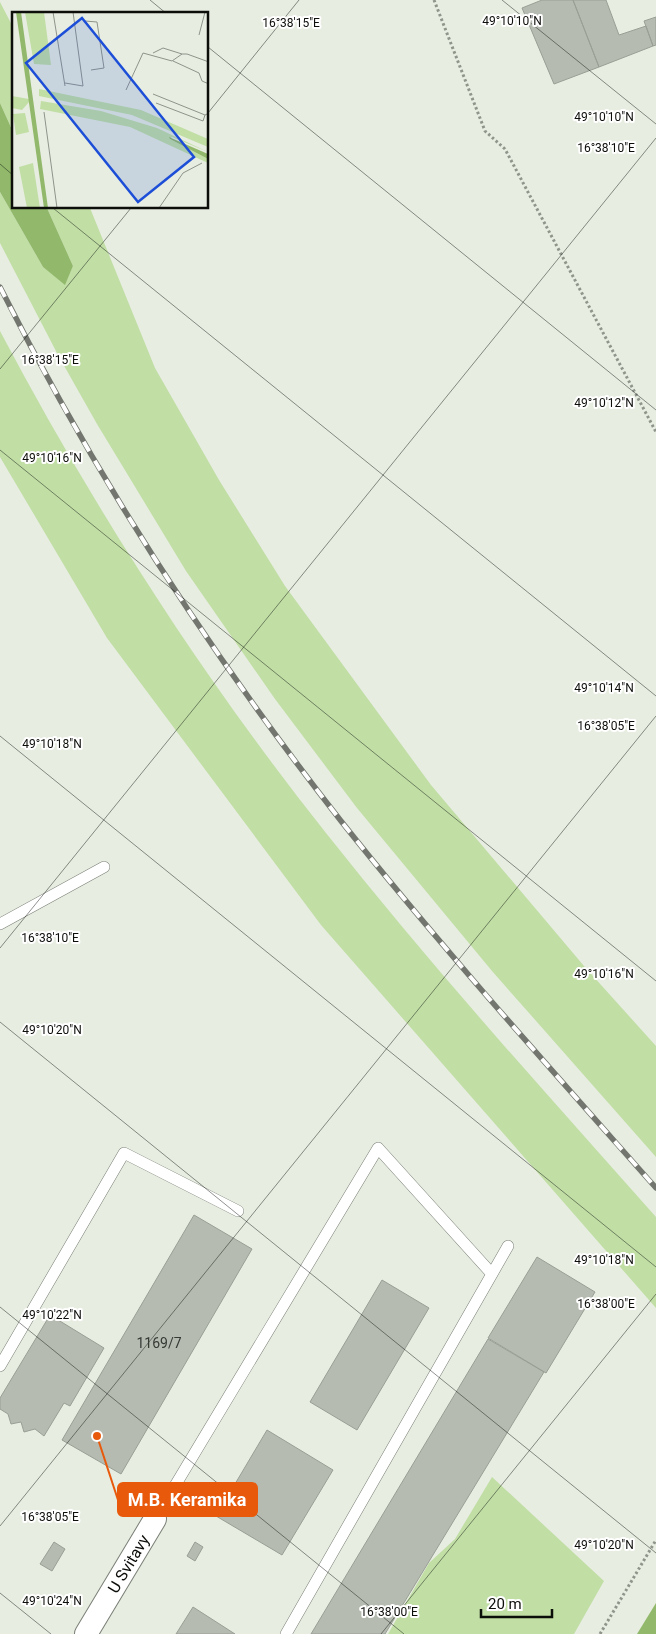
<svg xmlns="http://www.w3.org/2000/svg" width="656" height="1634" font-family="Roboto,sans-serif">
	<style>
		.green { fill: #c1dea5 }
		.water { fill: #92b96b }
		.building { fill: #b5bbb0; stroke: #999f95 }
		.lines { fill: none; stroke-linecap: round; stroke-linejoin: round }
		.lane-casing { stroke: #797f75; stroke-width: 12 }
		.street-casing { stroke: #797f75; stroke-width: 24 }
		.path { stroke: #90958c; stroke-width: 3; stroke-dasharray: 2.5 2.5; stroke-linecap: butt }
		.lane { stroke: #fff; stroke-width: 11 }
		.street { stroke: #fff; stroke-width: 22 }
		.rail-casing { stroke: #72766e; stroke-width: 5.5 }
		.rail { stroke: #fff; stroke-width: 4; stroke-dasharray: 11; stroke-linecap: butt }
		.ticks { fill: none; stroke: #0c0e0a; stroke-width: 1; stroke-opacity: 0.45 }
		.labels { text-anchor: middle; stroke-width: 4; stroke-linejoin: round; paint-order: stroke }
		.number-label { font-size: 14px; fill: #363934 }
		.street-label { font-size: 16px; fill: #0c0e0a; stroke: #fff }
		.inset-road { fill: none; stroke: #8f948b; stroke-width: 1 }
		.view { fill: #1d4ed8; fill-opacity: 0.15; stroke: #1d4ed8; stroke-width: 2.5 }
		.inset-edge { fill: none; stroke: #0c0e0a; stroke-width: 2.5 }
		.ticks-label { font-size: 12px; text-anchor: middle; fill: #0c0e0a; stroke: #fff; stroke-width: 4; stroke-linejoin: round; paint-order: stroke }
		.leader { fill: none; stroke: #e8590c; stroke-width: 2 }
		.callout-dot { fill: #e8590c; stroke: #fff; stroke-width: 2 }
		.callout { fill: #e8590c; stroke: #e8590c; stroke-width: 2 }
		.callout-label { font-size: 18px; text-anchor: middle; font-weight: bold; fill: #fff }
	</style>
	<rect width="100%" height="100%" fill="#e7ede1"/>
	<path class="green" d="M0,2L14,29V134L0,103Z
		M0,192L43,267L65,284L73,266L47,208H90L155,368L219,480L285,586L431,785L584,966L656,1046V1157L492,971L357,808L275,699L186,571L97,424L58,355L0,243Z
		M0,331C93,507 202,677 326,833C431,966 544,1091 656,1217V1308L321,925L107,638L0,457Z
		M492,1477L604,1581L574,1634H388L429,1563L455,1539Z"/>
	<path class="water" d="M0,103L14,134V208H47L73,266L65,285L43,267L0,192Z
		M656,1603V1634H637Z"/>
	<path class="building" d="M542,0H573L599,67L554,84L522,8Z
		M573,0H606L619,35L646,26L653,46L599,67Z
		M656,17V45L653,46L644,21Z
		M194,1215L252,1249L121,1474L62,1440Z
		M537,1257L595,1292L546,1373L488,1338Z
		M382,1280L429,1308L357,1430L310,1402Z
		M50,1315L104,1348L70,1406L64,1403L44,1436L35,1429L24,1432L21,1422L11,1424L8,1414L0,1409V1398Z
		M488,1339L544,1372L385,1634H311Z
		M267,1430L333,1470L282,1555L216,1516Z
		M54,1542L65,1549L52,1571L40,1564Z
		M195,1542L203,1547L195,1561L187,1556Z
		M193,1607L235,1634H176Z"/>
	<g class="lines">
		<defs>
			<path id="lane" d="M0,924L104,867
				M0,1366L124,1153L238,1211
				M155,1519L378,1148L492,1274
				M286,1634L508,1246"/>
			<g id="street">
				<path id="s1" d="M86,1634L155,1519"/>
			</g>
		</defs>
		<use href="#lane" class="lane-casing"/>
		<use href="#street" class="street-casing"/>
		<path class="path" d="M434,0L485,131L505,149L656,432
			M600,1634L656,1540"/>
		<use href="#lane" class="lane"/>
		<use href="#street" class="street"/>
		<defs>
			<path id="rail" d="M0,287C95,476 211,655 341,821C441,947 549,1067 656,1188"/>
		</defs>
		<use href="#rail" class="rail-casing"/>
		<use href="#rail" class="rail"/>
	</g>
	<path class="ticks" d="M150,0L167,14M502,0L656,124M208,47L656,410M208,113L299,0M0,164L14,176M53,208L656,696M0,369L131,208M0,450L656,981M0,736L656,1267M0,948L656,138M0,1022L656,1553M0,1307L404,1634M0,1526L656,716M0,1593L51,1634M381,1634L656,1294"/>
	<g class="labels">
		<g class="number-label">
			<text x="159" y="1348">1169/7</text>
		</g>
		<g class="street-label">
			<text dy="6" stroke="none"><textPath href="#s1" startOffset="82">U Svitavy</textPath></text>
		</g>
	</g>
	<g transform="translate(12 12)">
		<rect width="196" height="196" fill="#e7ede1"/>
		<path d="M13,0H32L39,53L22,52ZM27,77L129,98L196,127V135L120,103L27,84ZM0,84L17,87V90L10,98L0,96ZM29,89L89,99L145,116L196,140L160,125L158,127L196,147V151L118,115L28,97ZM13,101L17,120L4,123L1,102ZM21,151L28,196H15L7,155Z" fill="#c1dea5"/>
		<path d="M4,0H9L36,196H32ZM157,125L196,142V147L158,127Z" fill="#92b96b"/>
		<path class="inset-road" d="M41,0L53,74M73,9L85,10L92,56L79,58M187,23L193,0M141,41L151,36L170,42M161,49L187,61L190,69L197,72M53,71L71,74L61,0M114,78L131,41L160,49L170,42H175L197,50M141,82L193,103L197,101M144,91L191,109L193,103M32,100L45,196M147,196L171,161L190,151"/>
		<path class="view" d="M70,6L182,145L126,190L14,51Z"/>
		<rect width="196" height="196" class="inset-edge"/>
	</g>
	<g class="ticks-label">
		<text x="512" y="25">49°10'10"N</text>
		<text x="291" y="27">16°38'15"E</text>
		<text x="604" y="121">49°10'10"N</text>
		<text x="606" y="152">16°38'10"E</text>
		<text x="50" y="364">16°38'15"E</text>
		<text x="604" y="407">49°10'12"N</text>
		<text x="52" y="462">49°10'16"N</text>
		<text x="604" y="692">49°10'14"N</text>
		<text x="606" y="730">16°38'05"E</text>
		<text x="52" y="748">49°10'18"N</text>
		<text x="50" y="942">16°38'10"E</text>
		<text x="604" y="978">49°10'16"N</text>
		<text x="52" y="1034">49°10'20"N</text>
		<text x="604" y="1264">49°10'18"N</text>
		<text x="606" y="1308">16°38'00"E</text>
		<text x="52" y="1319">49°10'22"N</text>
		<text x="50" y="1521">16°38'05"E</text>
		<text x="604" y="1549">49°10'20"N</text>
		<text x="52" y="1605">49°10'24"N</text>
		<text x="389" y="1616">16°38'00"E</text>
	</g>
	<path class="leader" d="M97 1436L118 1500"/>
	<circle class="callout-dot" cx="97" cy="1436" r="5"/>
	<rect class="callout" x="118" y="1483" width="139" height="33" rx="5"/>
	<g class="callout-label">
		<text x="187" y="1506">M.B. Keramika</text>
	</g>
	<path d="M481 1609v8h71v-8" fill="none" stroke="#0c0e0a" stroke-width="2.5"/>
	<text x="488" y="1609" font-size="15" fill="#0c0e0a" stroke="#ffffff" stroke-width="4" paint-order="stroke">20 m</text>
</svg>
